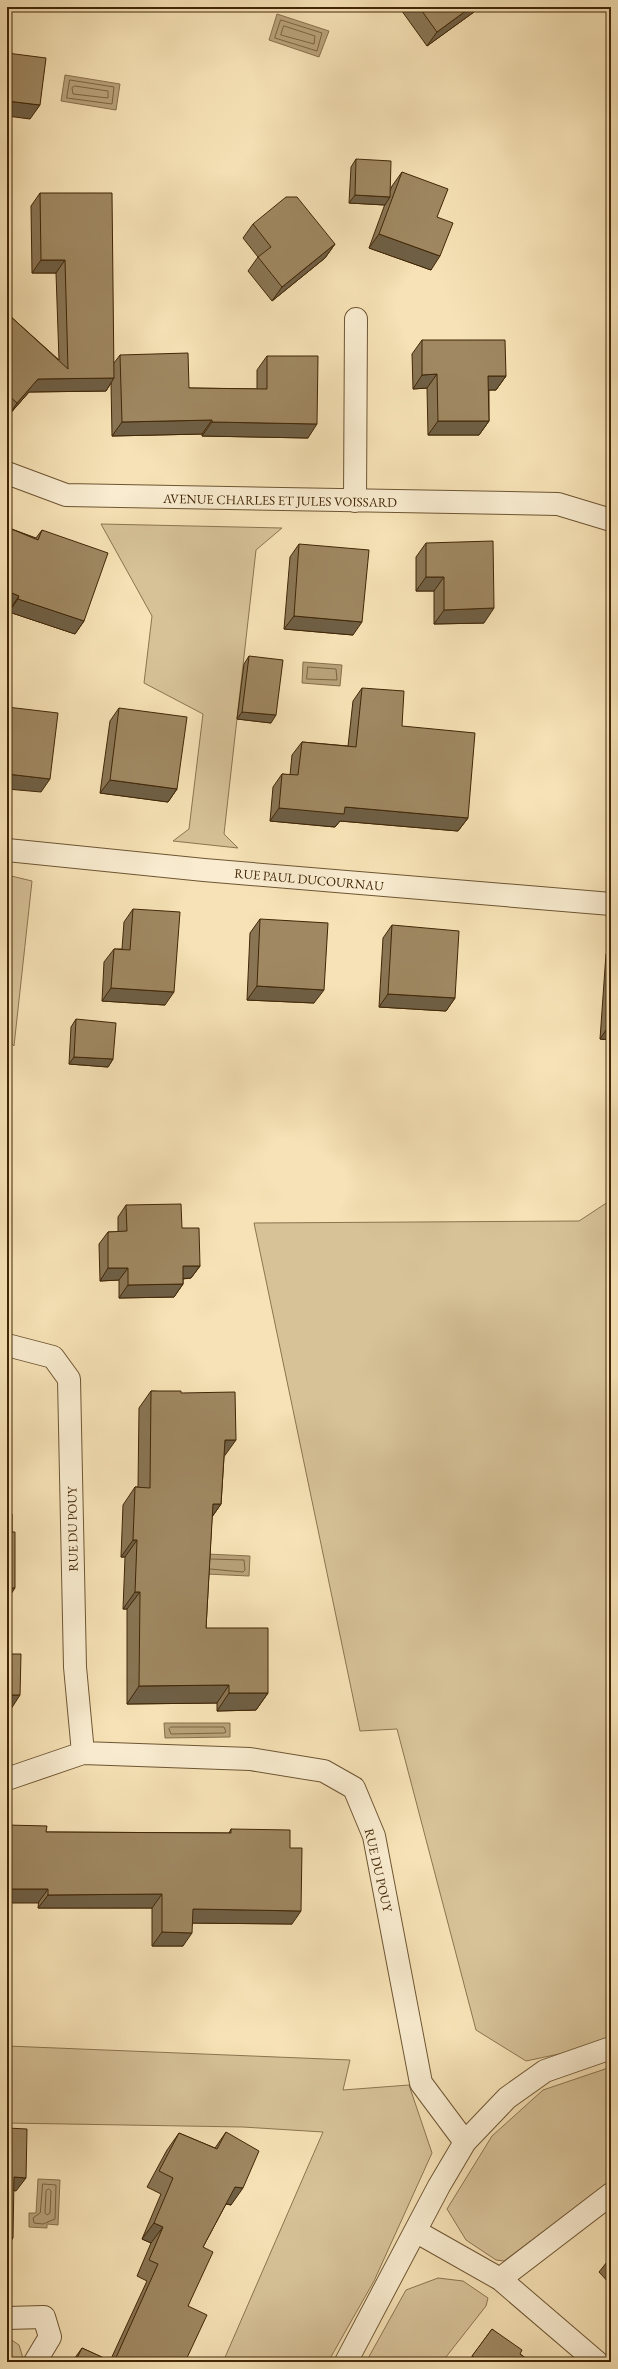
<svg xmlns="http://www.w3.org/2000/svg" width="618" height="2369" font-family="'EB Garamond',serif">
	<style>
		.green { fill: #d7c298; stroke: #8c744f }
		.water { fill: #b8a27a; stroke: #88704c }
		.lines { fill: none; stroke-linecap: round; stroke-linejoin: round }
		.shore { stroke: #7c6440; stroke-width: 1 }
		.minor-casing { stroke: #6e5532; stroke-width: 24 }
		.minor { stroke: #f9ecd0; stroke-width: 22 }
		.wall { fill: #897554; stroke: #412606 }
		.shaded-wall { fill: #6f5f45; stroke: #412606 }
		.building { fill: #9f8862; stroke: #412606 }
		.labels { text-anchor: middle; stroke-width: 3; stroke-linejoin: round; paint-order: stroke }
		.street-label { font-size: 13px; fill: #412606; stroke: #f9ecd0 }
	</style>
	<rect width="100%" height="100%" fill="#f6e2b6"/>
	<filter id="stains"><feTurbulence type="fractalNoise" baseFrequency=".005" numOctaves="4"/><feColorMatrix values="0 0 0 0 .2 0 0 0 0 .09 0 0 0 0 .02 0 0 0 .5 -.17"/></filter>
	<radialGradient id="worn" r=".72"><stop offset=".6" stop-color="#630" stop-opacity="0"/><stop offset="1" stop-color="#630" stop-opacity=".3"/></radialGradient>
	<path class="green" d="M101,524L282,528L256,550L224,834L238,848L173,841L189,829L203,714L144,683L152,616Z
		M7,875L32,881L14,1046L7,1039Z
		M611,1200V2043L526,2061L476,2030L397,1729L360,1731L254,1223L579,1221Z
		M7,2046L350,2060L343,2090L409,2085L432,2153L374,2281L328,2362H223L323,2132L243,2127L7,2123Z
		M611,2067V2181L504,2261L496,2260L466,2240L447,2209L492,2136L543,2090Z
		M438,2278L463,2281L488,2298L486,2306L442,2362H366L406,2290Z
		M7,2337L19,2345L23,2358L21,2362H7Z"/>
	<path class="water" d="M277,14L329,31L319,57L269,40Z
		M65,75L120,84L116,110L61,101Z
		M303,662L342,665L340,686L302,683Z
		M207,1554L250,1556L249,1576L206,1574Z
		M164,1723H230V1737L165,1738Z
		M38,2179L60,2180L58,2225L47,2224V2228L29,2227V2213H36Z"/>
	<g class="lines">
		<path class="shore" d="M281,20L322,33L317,51L275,38Z
			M284,26L315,36L314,44L281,35Z
			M70,80L114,87L112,104L67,98Z
			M75,86L108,91V98L73,94L72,88Z
			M308,667L336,669L337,680L307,679Z
			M210,1569L243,1572L245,1570L244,1560L211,1559
			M171,1727H224L226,1732L224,1733L171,1734L169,1729Z
			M43,2184L56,2185L55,2219L43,2224L34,2223L33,2218L40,2213Z
			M49,2189L51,2191L50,2213L47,2215L45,2213L46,2191Z"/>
		<defs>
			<path id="minor" d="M7,473L66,495L558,504L611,520
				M355,501L356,319
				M7,850L204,870L611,904
				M7,1345L53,1357L69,1379L75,1667L83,1753
				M7,1779L83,1753L250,1759L324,1771L354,1788L374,1836L421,2083L465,2142
				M417,2232L500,2279L597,2362
				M500,2279L611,2194
				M7,2318L44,2317L50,2337L35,2362
				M346,2362L439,2186L465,2142L507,2098L545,2071L611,2048"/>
		</defs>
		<use href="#minor" class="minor-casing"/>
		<use href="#minor" class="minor"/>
	</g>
	<path class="wall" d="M399,7H478L474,12L427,46Z
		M356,159L390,191L392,186L402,172L437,217L431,270L369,248L385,204V205L349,203L351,167Z
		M40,193L114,363L120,355L189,388L257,389V370L267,356L308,438L202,436V434L112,436L111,383L106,391L29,392L8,416L7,415V318L9,315L59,360L56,273H32L31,206Z
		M253,224L335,244L325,258L272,301L248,271L258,257L243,238Z
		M422,340L506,376L496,390H489V421L479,435H428L427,388L413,389L412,354Z
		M9,528L36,538L42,530L84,621L75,634L9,612L10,609L7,608V531Z
		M426,543L484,623L434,624V591H416V557Z
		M299,544L353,635L284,629L290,557Z
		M249,656L271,723L237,719L244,664Z
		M362,688L402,726L468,818L458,831L340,821L335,827L270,821L273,787L282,774L290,775L292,755L302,742L348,746L353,701Z
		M119,708L177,789L168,802L100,793L110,721Z
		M133,909L165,1005L102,1001L104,962L114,949H122L124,922Z
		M260,919L314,1003L247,1000L250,933Z
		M392,925L455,998L446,1011L379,1007L383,938Z
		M611,948V1040L600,1039L606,954Z
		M76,1019L113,1059L108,1067L69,1064L71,1027Z
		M126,1205L182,1228L200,1266L191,1278L183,1279V1284L174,1297L119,1298V1280L100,1281L99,1244L108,1232H118V1217Z
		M151,1391L181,1393L224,1457L221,1504L212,1517L206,1628L268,1693L256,1710L217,1711V1703L127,1704V1609H123L125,1557H121L123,1505L135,1487H138L139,1408Z
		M231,1829L290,1848L292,1924L193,1923L183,1946H152V1908H38L46,1832L229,1833Z
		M226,2132L231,2205L226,2204L203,2247L188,2306L185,2362H72L82,2348L110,2361L147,2281L137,2276L151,2243L142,2239L161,2194L147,2187L167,2150L179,2133L215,2148Z
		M611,2257V2285L599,2272Z
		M492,2329L520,2354L531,2362H468Z"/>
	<path class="shaded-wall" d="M471,7H478L474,12L427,46L437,32Z
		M7,101L40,105L30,119L7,116Z
		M355,195L390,197L385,205L349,203Z
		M379,234L440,256L431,270L369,248Z
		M335,244L325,258L272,301L282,287Z
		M41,260H65L56,273H32Z
		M437,374L427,388L413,389L422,375Z
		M488,376H506L496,390H478Z
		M114,378L106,391L29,392L8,416L17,403L38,379Z
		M212,420L202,434L112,436L122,422Z
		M438,421H489L479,435H428Z
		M212,422L317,424L308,438L202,436Z
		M426,577H444L434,591H416Z
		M7,591L19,596L10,609L7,608Z
		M18,599L84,621L75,634L9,612Z
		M494,608L484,623L434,624L444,610Z
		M294,616L362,622L353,635L284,629Z
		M242,712L276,715L271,723L237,719Z
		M7,774L50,779L41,792L7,789Z
		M110,780L177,789L168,802L100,793Z
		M345,807L468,818L458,831L340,821L335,827L270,821L279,808Z
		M257,986L324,990L314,1003L247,1000Z
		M111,988L174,992L165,1005L102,1001Z
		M388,994L455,998L446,1011L379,1007Z
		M608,1027H611V1040L600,1039Z
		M74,1057L113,1059L108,1067L69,1064Z
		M183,1266H200L191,1278L174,1279Z
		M108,1268H128L119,1280L100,1281Z
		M183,1284L174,1297L119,1298L128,1285Z
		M225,1440H236L223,1458Z
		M213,1504H221L209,1521Z
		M133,1540H137L125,1557H121Z
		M7,1588H15L7,1600Z
		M135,1592H140L127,1609H123Z
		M229,1685L217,1703L127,1704L139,1686Z
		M229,1693H268L256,1710L217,1711Z
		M7,1695H20L11,1709H7Z
		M7,1889H48L38,1903H7Z
		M162,1894L152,1908H38L48,1895Z
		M193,1909L301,1911L292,1924L183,1923Z
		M162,1932L192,1933L183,1946H152Z
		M14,2177L26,2178L16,2191L7,2190Z
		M235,2187L243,2188L231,2205L224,2203Z
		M154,2223L163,2227L151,2243L142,2239Z
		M7,2238H13L7,2246Z"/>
	<path class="building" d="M419,7H471L437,32Z
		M7,53L46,58L40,105L7,101Z
		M356,159L391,161L390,197L355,195Z
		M402,172L448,189L437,217L453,223L440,256L379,234Z
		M40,193H112L114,378L38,379L17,403L7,394V320L9,315L68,369L65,260H41Z
		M286,197H297L335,244L282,287L258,257L271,247L253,224Z
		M422,340H505L506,376H488L489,421H438L437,374L422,375Z
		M188,353L189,388L267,389V356H318L317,424L212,422V420L122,422L120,355Z
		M9,528L38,540L42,530L108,553L84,621L18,599L19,596L7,591V551Z
		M493,541L494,608L444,610V577H426V543Z
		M299,544L369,550L362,622L294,616Z
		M249,656L283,660L276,715L242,712Z
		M362,688L404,691L402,726L475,733L468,818L345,807L344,814L279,808L282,774L298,775L302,742L356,747Z
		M7,707L58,713L50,779L7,774Z
		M119,708L187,717L177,789L110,780Z
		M133,909L180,912L174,992L111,988L114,949L130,950Z
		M260,919L328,923L324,990L257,986Z
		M392,925L459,931L455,998L388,994Z
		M611,990V1027H608Z
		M76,1019L116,1023L113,1059L74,1057Z
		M181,1204L182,1228H199L200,1266H183V1284L128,1285V1268H108V1232L127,1231L126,1205Z
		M151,1391H181V1393L235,1392L236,1440H225L221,1504H213L206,1628H268V1693H229V1685L139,1686L140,1592H135L137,1540H133L135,1487L150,1488Z
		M7,1514H12V1532H15V1588H7Z
		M7,1654H21L20,1695H7Z
		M7,1825L47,1826L46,1832L231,1833V1829L290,1830V1848H302L301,1911L193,1909L192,1933L162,1932V1894L48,1895V1889H7Z
		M7,2128L27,2129L26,2178L14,2177L13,2238H7Z
		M226,2132L259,2151L243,2188L235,2187L203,2247L213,2252L188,2306L207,2315L185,2362H114L158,2264L149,2260L163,2227L154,2223L173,2178L159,2171L179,2133L217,2149Z
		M492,2329L522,2350L520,2354L531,2362H481L472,2356Z
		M82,2348L113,2362H75Z"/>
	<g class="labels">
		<g class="street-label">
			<text transform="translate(280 500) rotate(1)" y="5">AVENUE CHARLES ET JULES VOISSARD</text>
			<text transform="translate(309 879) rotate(5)" y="5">RUE PAUL DUCOURNAU</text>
			<text transform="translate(72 1529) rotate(-91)" y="5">RUE DU POUY</text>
			<text transform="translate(379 1870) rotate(77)" y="5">RUE DU POUY</text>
		</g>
	</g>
	<rect width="618" height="2369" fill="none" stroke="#f6e2b6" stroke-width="24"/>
	<rect x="8" y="8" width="602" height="2353" fill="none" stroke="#412606" stroke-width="2"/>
	<rect x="12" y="12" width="594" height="2345" fill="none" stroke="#412606"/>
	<rect width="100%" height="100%" filter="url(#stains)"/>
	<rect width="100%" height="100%" fill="url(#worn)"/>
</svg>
